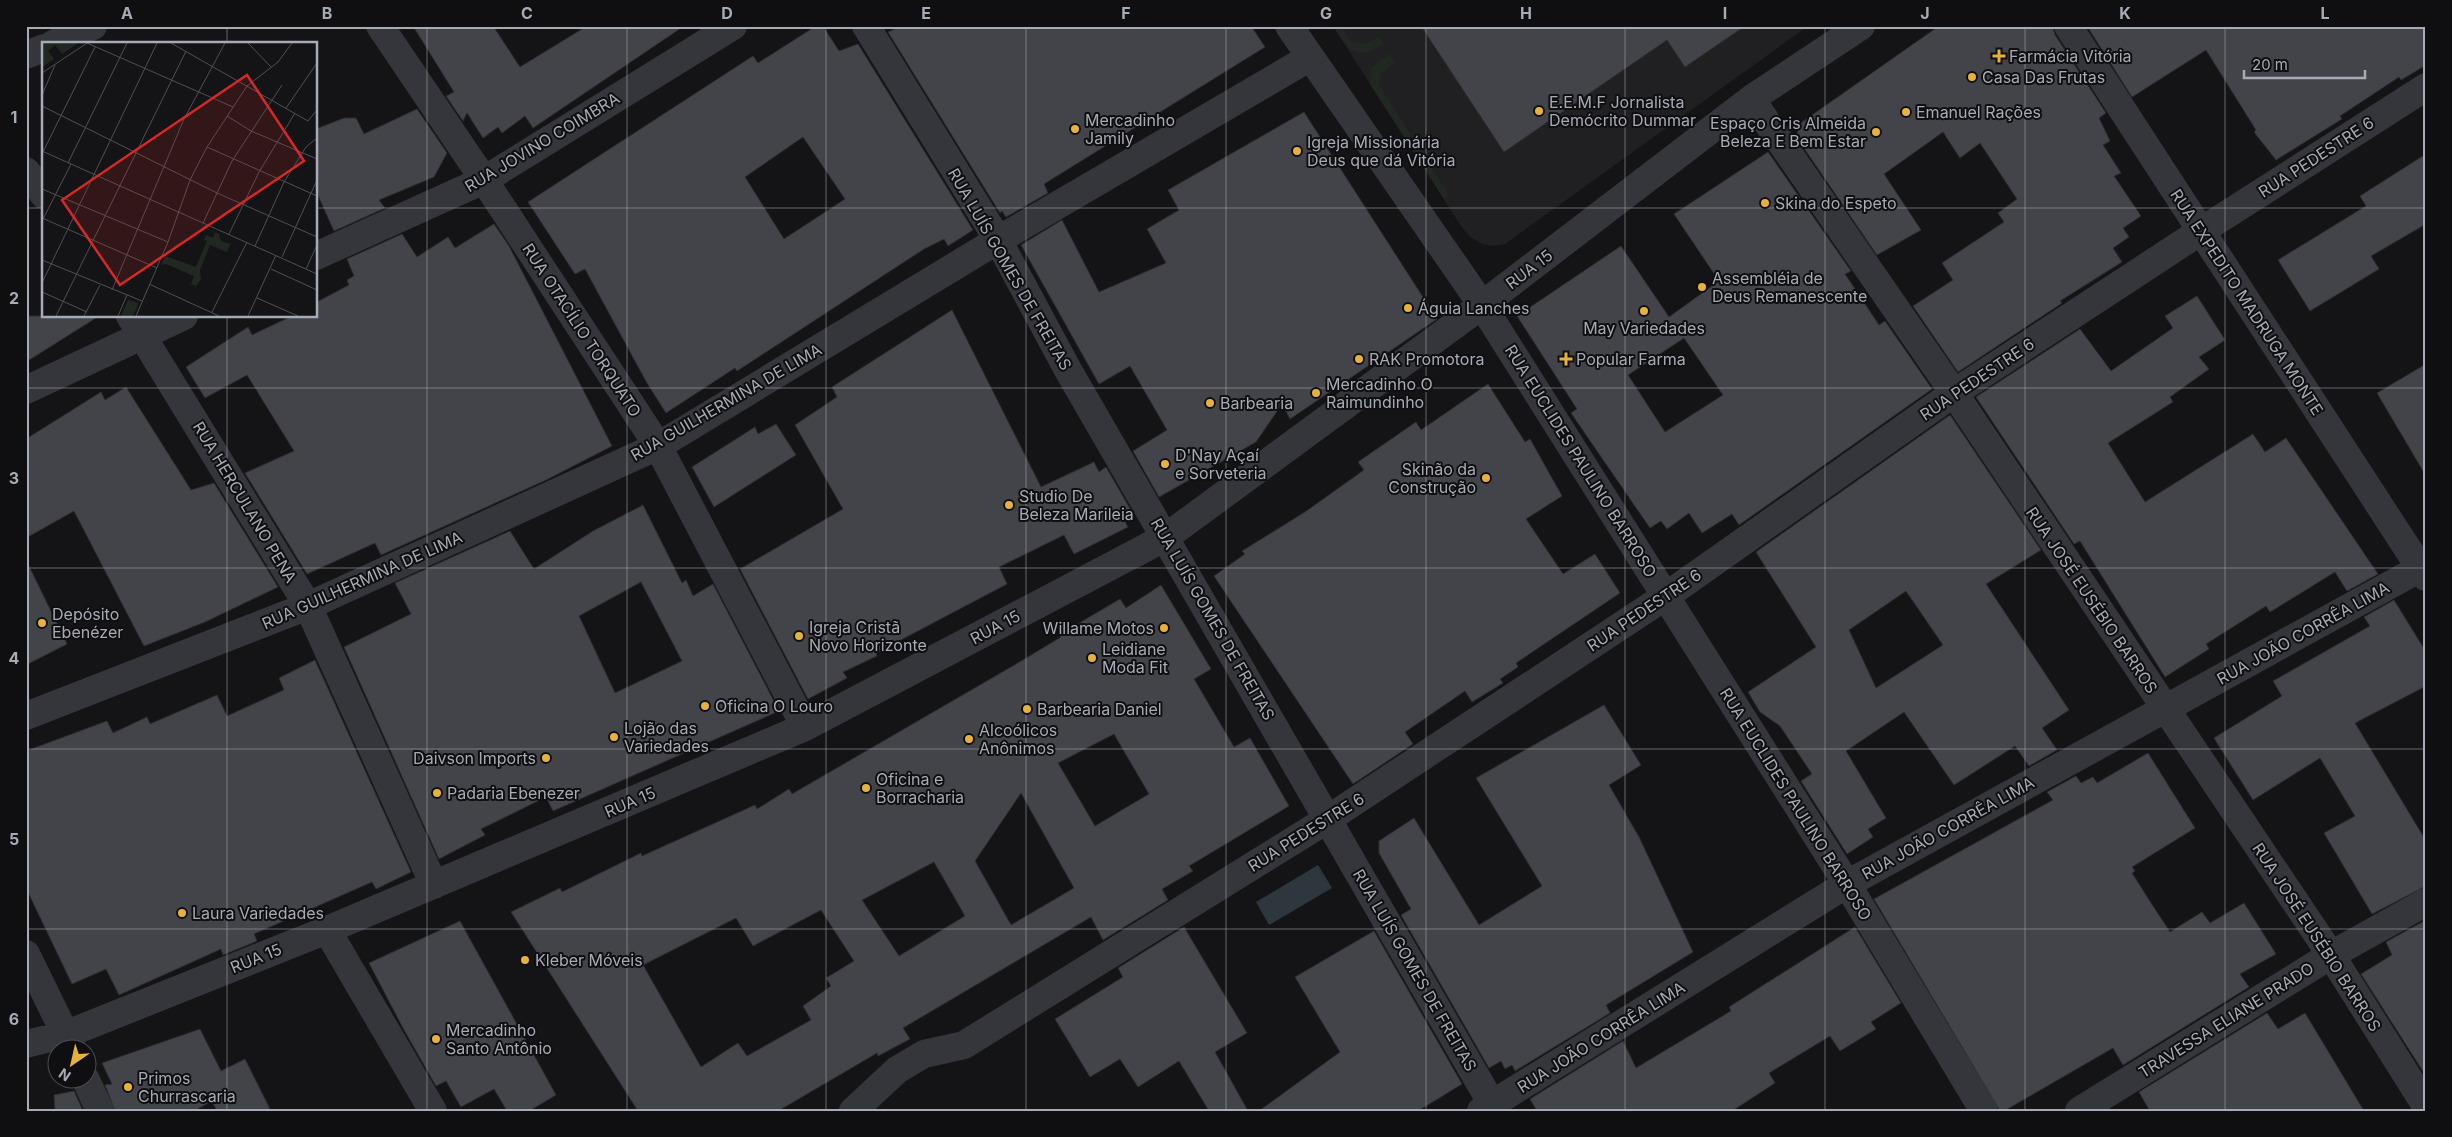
<svg xmlns="http://www.w3.org/2000/svg" width="2452" height="1137" font-family="Inter,sans-serif">
	<style>
		.built { fill: #202023 }
		.green { fill: #212822 }
		.water { fill: #2e363e }
		.building { fill: #434449; stroke: #2e2e32; fill-rule: evenodd }
		.lines { fill: none; stroke-linecap: round; stroke-linejoin: round }
		.minor { stroke: #35363b; stroke-width: 28 }
		.grid { fill: none; stroke: #a7abb5; stroke-width: 1; stroke-opacity: 0.55 }
		.poi-dot { fill: #e6b23c; stroke: #0f0f11; stroke-width: 2 }
		.labels { text-anchor: middle; stroke-width: 4; stroke-linejoin: round; paint-order: stroke }
		.poi-label { font-size: 16px; fill: #a7abb5; stroke: #0f0f11; text-anchor: start }
		.street-label { font-size: 16px; fill: #a7abb5; stroke: #0f0f11 }
		.inset-road { fill: none; stroke: #4f5056; stroke-width: 1 }
		.view { fill: #d62828; fill-opacity: 0.15; stroke: #d62828; stroke-width: 2.5 }
		.inset-edge { fill: none; stroke: #a7abb5; stroke-width: 2.5 }
		.neatline { fill: none; stroke: #a7abb5; stroke-width: 2 }
		.grid-label { font-size: 16px; text-anchor: middle; font-weight: bold; fill: #a7abb5 }
	</style>
	<rect width="100%" height="100%" fill="#141416"/>
	<path class="built" d="M1333,26H1808L1505,244L1493,246L1482,244L1470,237L1461,226Z"/>
	<path class="green" d="M1333,26H1341L1350,41L1363,44L1379,37L1383,44C1356,62 1348,49 1333,26Z
		M1390,54L1395,62L1381,73L1379,85L1449,195L1444,199L1370,84L1372,67Z"/>
	<path class="water" d="M1318,865L1332,888L1269,925L1256,902Z"/>
	<path class="building" d="M413,26H493L520,67L587,26H684L533,128L525,116L502,133L498,127L483,138L467,113L463,121L446,96L454,92Z
		M816,26H823L839,51L858,44L973,230L948,246L944,239L924,249L737,371L735,368L666,413L647,383L585,269L575,274L528,202L753,56L758,63ZM803,137L845,199L784,239L745,177Z
		M901,26H1251L1265,47L1044,184L1048,193L1006,217L1002,211L1000,213L888,32Z
		M1421,26H1745L1685,67L1667,40L1504,152Z
		M1939,26H2052L2055,35L2106,113L2099,118L2110,141L2103,145L2121,173L2114,176L2141,216L2123,228L2129,237L2113,248L2122,262L2060,301L2062,303L1958,372L1913,306L1953,280L1942,263L2004,222L1998,213L2017,199L1980,143L1960,158L1943,132L1884,174L1921,230L1877,255L1795,135L1798,132L1795,127Z
		M2087,26H2426V65L2401,80L2399,77L2340,116L2342,119L2276,160L2254,132L2256,130L2206,50L2132,97Z
		M417,109L447,153L434,177L379,200L385,208L334,231L316,191V129L344,118H356L364,134Z
		M1304,112L1437,319L1290,419L1282,404L1256,442L1159,497L1133,451L1167,430L1130,366L1099,384L1021,245L1062,220L1099,292L1166,263L1147,229L1179,210L1168,190Z
		M1768,152L1851,271L1845,274L1879,325L1885,321L1932,389L1739,525L1732,514L1702,533L1689,513L1667,529L1661,521L1650,528L1571,413L1577,409L1517,316L1621,246L1669,317L1719,281L1674,214ZM1684,338L1723,395L1665,432L1628,375Z
		M2426,154V224L2371,256L2379,269L2310,311L2278,260L2366,206L2360,196Z
		M494,224L509,246L612,446L548,479L381,555L375,543L307,574L245,473L294,451L247,375L205,398L186,367L248,327L252,335L292,316H316L317,302L349,285L347,280L354,276L347,259L402,234L417,257L448,237L455,248Z
		M2197,296L2225,340L2199,357L2209,369L2170,397L2173,402L2108,443L2145,502L2253,434L2265,452L2286,438L2378,574L2347,591L2335,572L2270,612L2266,606L2206,644L2209,649L2165,677L2080,541L2074,544L1976,397L2080,329L2111,371L2173,328L2165,316Z
		M952,310L1041,487L1094,462L1099,472L1106,467L1132,512L1123,518L1128,527L1074,554L1064,535L999,567L1007,584L876,653L877,656L843,672L847,678L808,699L740,569L843,509L795,425L837,397L832,387Z
		M26,316H99L26,362Z
		M2426,364V476L2377,393Z
		M1488,384L1525,442L1530,439L1562,496L1526,519L1563,574L1595,554L1620,593L1516,663L1518,667L1500,679L1503,683L1472,702L1465,691L1405,732L1413,744L1353,784L1214,576L1245,554L1242,551L1305,512L1364,470L1358,462L1416,422L1421,430Z
		M126,387L191,490L214,483L278,587L205,622L144,646L74,511L26,538V439L101,392L105,400Z
		M1950,415L2041,550L1986,584L2069,710L2042,728L2057,750L2029,766L2015,746L1954,785L1904,712L1846,751L1886,818L1868,829L1873,837L1847,854L1801,781L1812,774L1780,726L1760,712L1748,692L1816,647L1756,552ZM1906,591L1943,645L1876,688L1849,630Z
		M776,424L796,455L714,507L692,467L755,427L758,434Z
		M643,505L682,583L686,580L693,596L713,584L779,711L553,811L546,797L481,829L485,835L439,859L344,647L411,614L395,583L510,531L534,569L593,531ZM641,582L682,661L615,693L579,616Z
		M26,560L67,644L26,665Z
		M1161,585L1211,669L1194,679L1234,747L1250,738L1289,806L1189,866L1193,871L1162,889L1168,900L1103,940L1091,917L903,1028L910,1039L878,1056L877,1053L778,1111H638L511,912L560,888L562,892L641,853L642,856L755,805L757,809L789,789L792,794L1023,660L1061,637L1059,635L1120,599L1126,608ZM1114,734L1149,794L1095,826L1058,763ZM1021,793L1074,888L1011,925L975,861ZM934,862L965,916L899,956L862,900ZM821,910L854,961L826,978L831,986L803,1006L811,1020L747,1056L738,1043L701,1067L643,965L736,918L753,946Z
		M2394,600L2426,652V686L2355,723L2426,841V886L2372,914L2324,833L2355,816L2320,758L2253,800L2214,738L2282,696L2273,681L2370,626L2364,617Z
		M315,660L411,872L376,889L372,882L254,934L257,941L223,955L221,949L119,995L106,969L72,984L26,888V751L107,721L113,733L147,717L150,724L217,695L227,716L284,690L279,678Z
		M1604,705L1641,765L1609,785L1639,837L1693,952L1606,1005L1610,1013L1515,1071L1512,1065L1505,1069L1501,1061L1489,1068L1401,915L1411,909L1379,853V841L1414,818L1479,925L1542,886L1476,778Z
		M2148,753L2195,828L2132,867L2135,871L2132,873L2151,903L2170,932L2202,912L2210,923L2244,903L2276,954L2240,974L2249,987L2123,1065L2113,1048L2004,1111H2000L1874,899L2053,800L2047,792L2076,776L2081,783L2093,777L2097,783Z
		M2426,920V1076L2361,974L2392,955L2386,942Z
		M460,921L556,1095L529,1111H507L494,1089L461,1107L446,1081L436,1086L403,1028L369,963Z
		M1184,927L1247,1033L1215,1052L1248,1111H1209L1179,1061L1138,1087L1120,1059L1090,1077L1055,1019L1123,977L1118,968Z
		M1855,927L1901,1003L1871,1022L1876,1029L1840,1051L1830,1036L1769,1073L1775,1083L1732,1111H1537L1530,1099L1623,1041L1636,1068L1731,1011L1729,1007Z
		M1374,931L1462,1084L1418,1111H1259L1340,1052L1295,977Z
		M2267,1013L2278,1029L2305,1013L2364,1111H2150L2139,1092Z
		M200,1029L221,1071L245,1059L271,1111H217L212,1101L194,1111H115L105,1085L112,1084L102,1063Z
		M74,1091L83,1111H55L54,1095Z"/>
	<g class="lines">
		<path class="minor" d="M380,26L484,180L658,446L805,727
			M866,26L998,240L1068,370L1496,1111
			M1289,26L1482,305L1847,884L1984,1111
			M2068,26L2426,577
			M53,44L93,26
			M26,55L44,48
			M1751,99L1954,393L2331,955L2426,1106
			M26,171L44,195
			M316,256L484,180L733,26
			M130,316L308,606L434,885
			M26,390L184,316
			M26,716L308,606L658,446L998,240L1309,58
			M327,930L433,1111
			M26,954L73,1050
			M26,1044L67,1034L327,930L805,727L1166,537L1482,305L1751,99L1861,26
			M86,1080L100,1111
			M853,1111L897,1070L924,1054L964,1045L1328,819L1666,596L1954,393L2201,231L2426,87
			M1481,1111L1847,884L2426,565
			M2079,1111L2331,955L2426,902"/>
	</g>
	<path class="grid" d="M227,26V44M427,26V1111M627,26V1111M826,26V1111M1026,26V1111M1226,26V1111M1426,26V1111M1625,26V1111M1825,26V1111M2025,26V1111M2225,26V1111M26,208H44M316,208H2426M227,316V1111M26,388H2426M26,568H2426M26,749H2426M26,929H2426"/>
	<g class="poi-dot">
		<path d="M1996.5 48.5h5v5h5v5h-5v5h-5v-5h-5v-5h5z"/>
		<circle cx="1972" cy="77" r="5"/>
		<circle cx="1539" cy="111" r="5"/>
		<circle cx="1906" cy="112" r="5"/>
		<circle cx="1075" cy="129" r="5"/>
		<circle cx="1876" cy="132" r="5"/>
		<circle cx="1297" cy="151" r="5"/>
		<circle cx="1765" cy="203" r="5"/>
		<circle cx="1702" cy="287" r="5"/>
		<circle cx="1408" cy="308" r="5"/>
		<circle cx="1644" cy="311" r="5"/>
		<circle cx="1359" cy="359" r="5"/>
		<path d="M1563.5 351.5h5v5h5v5h-5v5h-5v-5h-5v-5h5z"/>
		<circle cx="1316" cy="393" r="5"/>
		<circle cx="1210" cy="403" r="5"/>
		<circle cx="1165" cy="464" r="5"/>
		<circle cx="1486" cy="478" r="5"/>
		<circle cx="1009" cy="505" r="5"/>
		<circle cx="42" cy="623" r="5"/>
		<circle cx="1164" cy="628" r="5"/>
		<circle cx="799" cy="636" r="5"/>
		<circle cx="1092" cy="658" r="5"/>
		<circle cx="705" cy="706" r="5"/>
		<circle cx="1027" cy="709" r="5"/>
		<circle cx="614" cy="737" r="5"/>
		<circle cx="969" cy="739" r="5"/>
		<circle cx="546" cy="758" r="5"/>
		<circle cx="866" cy="788" r="5"/>
		<circle cx="437" cy="793" r="5"/>
		<circle cx="182" cy="913" r="5"/>
		<circle cx="525" cy="960" r="5"/>
		<circle cx="436" cy="1039" r="5"/>
		<circle cx="128" cy="1087" r="5"/>
	</g>
	<g class="labels">
		<g class="poi-label">
			<text x="2009" y="62">Farmácia Vitória</text>
			<text x="1982" y="83">Casa Das Frutas</text>
			<text x="1549" y="108">E.E.M.F Jornalista<tspan x="1549" dy="18">Demócrito Dummar</tspan></text>
			<text x="1916" y="118">Emanuel Rações</text>
			<text x="1085" y="126">Mercadinho<tspan x="1085" dy="18">Jamily</tspan></text>
			<text x="1866" y="129" text-anchor="end">Espaço Cris Almeida<tspan x="1866" dy="18">Beleza E Bem Estar</tspan></text>
			<text x="1307" y="148">Igreja Missionária<tspan x="1307" dy="18">Deus que dá Vitória</tspan></text>
			<text x="1775" y="209">Skina do Espeto</text>
			<text x="1712" y="284">Assembléia de<tspan x="1712" dy="18">Deus Remanescente</tspan></text>
			<text x="1418" y="314">Águia Lanches</text>
			<text x="1644" y="334" text-anchor="middle">May Variedades</text>
			<text x="1369" y="365">RAK Promotora</text>
			<text x="1576" y="365">Popular Farma</text>
			<text x="1326" y="390">Mercadinho O<tspan x="1326" dy="18">Raimundinho</tspan></text>
			<text x="1220" y="409">Barbearia</text>
			<text x="1175" y="461">D'Nay Açaí<tspan x="1175" dy="18">e Sorveteria</tspan></text>
			<text x="1476" y="475" text-anchor="end">Skinão da<tspan x="1476" dy="18">Construção</tspan></text>
			<text x="1019" y="502">Studio De<tspan x="1019" dy="18">Beleza Marileia</tspan></text>
			<text x="52" y="620">Depósito<tspan x="52" dy="18">Ebenézer</tspan></text>
			<text x="809" y="633">Igreja Cristã<tspan x="809" dy="18">Novo Horizonte</tspan></text>
			<text x="1154" y="634" text-anchor="end">Willame Motos</text>
			<text x="1102" y="655">Leidiane<tspan x="1102" dy="18">Moda Fit</tspan></text>
			<text x="715" y="712">Oficina O Louro</text>
			<text x="1037" y="715">Barbearia Daniel</text>
			<text x="624" y="734">Lojão das<tspan x="624" dy="18">Variedades</tspan></text>
			<text x="979" y="736">Alcoólicos<tspan x="979" dy="18">Anônimos</tspan></text>
			<text x="536" y="764" text-anchor="end">Daivson Imports</text>
			<text x="876" y="785">Oficina e<tspan x="876" dy="18">Borracharia</tspan></text>
			<text x="447" y="799">Padaria Ebenezer</text>
			<text x="192" y="919">Laura Variedades</text>
			<text x="535" y="966">Kleber Móveis</text>
			<text x="446" y="1036">Mercadinho<tspan x="446" dy="18">Santo Antônio</tspan></text>
			<text x="138" y="1084">Primos<tspan x="138" dy="18">Churrascaria</tspan></text>
		</g>
		<g class="street-label">
			<text transform="translate(542 142) rotate(-31)" y="6">RUA JOVINO COIMBRA</text>
			<text transform="translate(2316 157) rotate(-33)" y="6">RUA PEDESTRE 6</text>
			<text transform="translate(1010 269) rotate(60)" y="6">RUA LUÍS GOMES DE FREITAS</text>
			<text transform="translate(1529 269) rotate(-37)" y="6">RUA 15</text>
			<text transform="translate(2247 302) rotate(57)" y="6">RUA EXPEDITO MADRUGA MONTE</text>
			<text transform="translate(582 330) rotate(57)" y="6">RUA OTACÍLIO TORQUATO</text>
			<text transform="translate(1977 379) rotate(-34)" y="6">RUA PEDESTRE 6</text>
			<text transform="translate(726 402) rotate(-30)" y="6">RUA GUILHERMINA DE LIMA</text>
			<text transform="translate(1581 461) rotate(58)" y="6">RUA EUCLIDES PAULINO BARROSO</text>
			<text transform="translate(245 502) rotate(59)" y="6">RUA HERCULANO PENA</text>
			<text transform="translate(362 580) rotate(-24)" y="6">RUA GUILHERMINA DE LIMA</text>
			<text transform="translate(2092 600) rotate(56)" y="6">RUA JOSÉ EUSÉBIO BARROS</text>
			<text transform="translate(1644 610) rotate(-34)" y="6">RUA PEDESTRE 6</text>
			<text transform="translate(1213 619) rotate(60)" y="6">RUA LUÍS GOMES DE FREITAS</text>
			<text transform="translate(995 627) rotate(-28)" y="6">RUA 15</text>
			<text transform="translate(2303 633) rotate(-29)" y="6">RUA JOÃO CORRÊA LIMA</text>
			<text transform="translate(630 802) rotate(-23)" y="6">RUA 15</text>
			<text transform="translate(1796 804) rotate(58)" y="6">RUA EUCLIDES PAULINO BARROSO</text>
			<text transform="translate(1948 828) rotate(-29)" y="6">RUA JOÃO CORRÊA LIMA</text>
			<text transform="translate(1306 832) rotate(-32)" y="6">RUA PEDESTRE 6</text>
			<text transform="translate(2317 937) rotate(57)" y="6">RUA JOSÉ EUSÉBIO BARROS</text>
			<text transform="translate(256 958) rotate(-22)" y="6">RUA 15</text>
			<text transform="translate(1415 970) rotate(60)" y="6">RUA LUÍS GOMES DE FREITAS</text>
			<text transform="translate(2226 1020) rotate(-32)" y="6">TRAVESSA ELIANE PRADO</text>
			<text transform="translate(1601 1037) rotate(-32)" y="6">RUA JOÃO CORRÊA LIMA</text>
		</g>
	</g>
	<g transform="translate(42 42)">
		<rect width="275" height="275" fill="#141416"/>
		<path d="M0,1H36L20,12L13,3L6,9L12,17L0,25ZM158,184H159L177,192L179,199L188,202L185,210L168,203L158,228L159,237L152,248L154,244L149,242L152,234L124,222L119,223L123,214L154,225L165,199L162,198L164,193L171,196L173,191ZM86,258L96,261L95,265L91,274H79Z" fill="#212822"/>
		<path class="inset-road" d="M45,1L191,65M129,1L266,79L275,68M206,1L229,25M0,31L45,1M0,53L13,23M0,64L175,151L275,195M244,66L275,21M185,74L209,89L275,117M165,105L275,154M0,109L275,232M1,110L53,5M26,121L85,1M0,147L126,200M0,176L115,226M0,179L29,122M161,181L190,119L240,43M187,192L217,130L253,71M213,204L242,140L264,105L275,96M240,215L275,138M0,218L100,259M229,227L275,248M264,227L275,203M0,241L115,1M107,242L177,274M70,248L142,77L183,1M0,250L45,270M215,256L256,274M170,270L205,200M14,274L144,9M42,274L58,243M76,274L85,253M94,274L126,200L148,138L165,105L205,44L236,20L250,1M206,274L234,213"/>
		<path class="view" d="M205,33L262,119L78,243L20,158Z"/>
		<rect width="275" height="275" class="inset-edge"/>
	</g>
	<rect width="2452" height="1137" fill="none" stroke="#0f0f11" stroke-width="55"/>
	<g transform="translate(72 1064) rotate(214)"><circle r="24" fill="#0f0f11" stroke="#4c4d53"/>
	<path d="M0-4L9 19L0 12L-9 19Z" fill="#e6b23c"/>
	<text y="-8" font-size="14" font-weight="bold" text-anchor="middle" fill="#a7abb5">N</text>
	</g>
	<path d="M2244 70v8h121v-8" fill="none" stroke="#a7abb5" stroke-width="2.5"/>
	<text x="2252" y="70" font-size="15" fill="#a7abb5" stroke="#0f0f11" stroke-width="4" paint-order="stroke">20 m</text>
	<rect x="28" y="28" width="2396" height="1082" class="neatline"/>
	<g class="grid-label">
		<text x="127" y="19">A</text>
		<text x="327" y="19">B</text>
		<text x="527" y="19">C</text>
		<text x="727" y="19">D</text>
		<text x="926" y="19">E</text>
		<text x="1126" y="19">F</text>
		<text x="1326" y="19">G</text>
		<text x="1526" y="19">H</text>
		<text x="1725" y="19">I</text>
		<text x="1925" y="19">J</text>
		<text x="2125" y="19">K</text>
		<text x="2325" y="19">L</text>
		<text x="14" y="123">1</text>
		<text x="14" y="304">2</text>
		<text x="14" y="484">3</text>
		<text x="14" y="664">4</text>
		<text x="14" y="845">5</text>
		<text x="14" y="1025">6</text>
	</g>
</svg>
